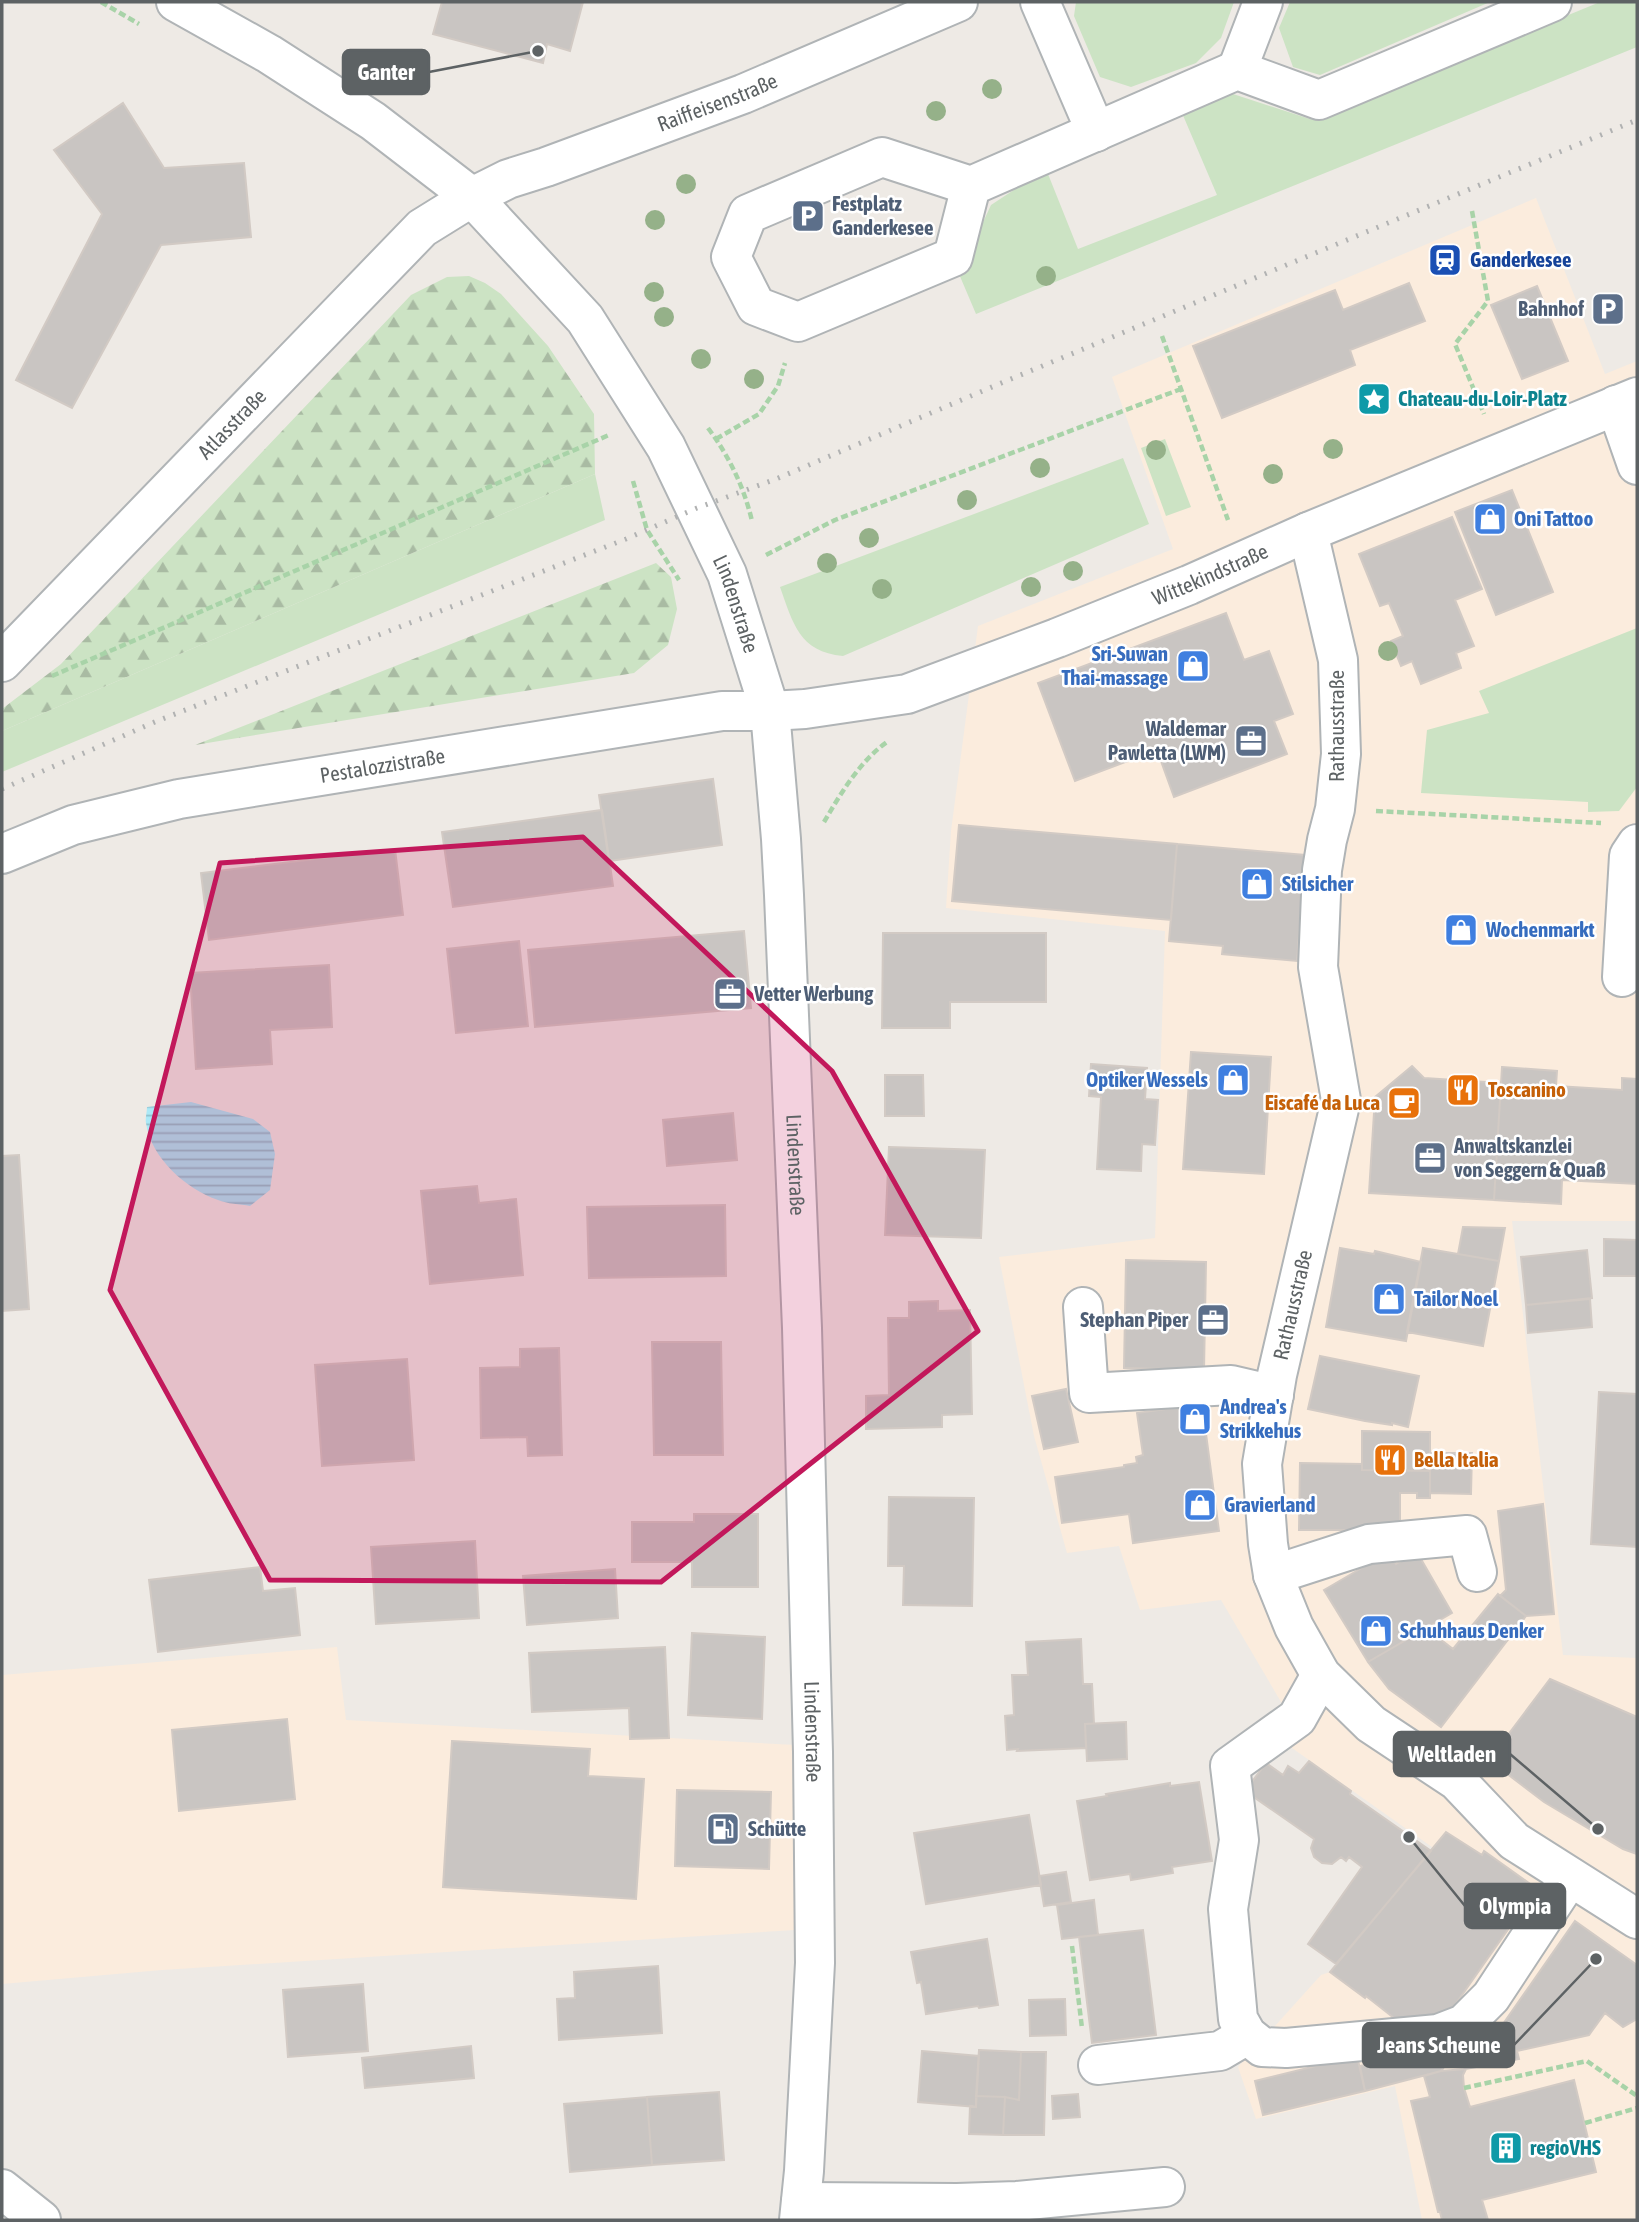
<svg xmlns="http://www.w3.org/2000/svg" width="1639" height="2222" font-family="'Asap Condensed',sans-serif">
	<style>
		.commercial { fill: #fbecdd }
		.grass { fill: #cce3c4 }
		.forest { fill: url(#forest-firs) }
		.water { fill: url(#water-rules) }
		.building { fill: #c9c5c2; stroke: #d2cac4; stroke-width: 2 }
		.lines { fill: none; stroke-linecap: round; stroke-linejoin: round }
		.minor-casing { stroke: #b0b4b6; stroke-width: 42 }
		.path { stroke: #a8d3a8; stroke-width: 4.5; stroke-dasharray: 7 3.5; stroke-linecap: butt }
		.minor { stroke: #fff; stroke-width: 38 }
		.rail { stroke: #b1b2b2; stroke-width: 5; stroke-dasharray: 2 9; stroke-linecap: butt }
		.tree { fill: #95b189 }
		.marked { fill: #c2185b; fill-opacity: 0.2; stroke: #c2185b; stroke-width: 5; stroke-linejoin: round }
		.labels { text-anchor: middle; stroke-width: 5; stroke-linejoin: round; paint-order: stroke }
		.street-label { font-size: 21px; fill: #5d6264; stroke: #fff }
		.service-label { font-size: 21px; font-weight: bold; fill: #4e5e75; stroke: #fff; text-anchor: start }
		.transit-label { font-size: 21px; font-weight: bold; fill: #164399; stroke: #fff; text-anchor: start }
		.culture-label { font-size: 21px; font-weight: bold; fill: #0d838f; stroke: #fff; text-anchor: start }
		.shop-label { font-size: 21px; font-weight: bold; fill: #366cbe; stroke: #fff; text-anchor: start }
		.food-label { font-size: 21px; font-weight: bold; fill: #c56008; stroke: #fff; text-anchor: start }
		.leader { fill: none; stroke: #5d6264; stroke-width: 2.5 }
		.callout-dot { fill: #5d6264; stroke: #fff; stroke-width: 2.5 }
		.callout { fill: #5d6264; stroke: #5d6264; stroke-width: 2.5 }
		.callout-label { font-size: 23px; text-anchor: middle; font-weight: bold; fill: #fff }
	</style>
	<defs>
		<pattern id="forest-firs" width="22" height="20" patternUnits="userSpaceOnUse" patternTransform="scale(1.75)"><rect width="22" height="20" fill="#cce3c4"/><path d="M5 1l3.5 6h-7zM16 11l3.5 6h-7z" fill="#a9bba3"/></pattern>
		<pattern id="water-rules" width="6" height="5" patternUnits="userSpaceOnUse" patternTransform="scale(1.75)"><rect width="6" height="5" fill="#ace9f7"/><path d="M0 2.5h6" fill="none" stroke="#8fc0cc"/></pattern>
	</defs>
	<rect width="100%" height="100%" fill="#eeeae5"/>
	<path class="commercial" d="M1536,198L1605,374L1637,361V1221H1512L1563,1655L1637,1658V2220H1422L1395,2086L1256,2119L1238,2067L1321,1975L1330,1972L1431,1851L1432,1847L1292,1748L1270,1721L1268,1715L1284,1707L1221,1600L1140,1610L1119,1546L1067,1553L1034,1436L999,1257L1155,1238L1165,931L946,908L951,831L978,626L1173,549L1112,377Z
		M337,1647L346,1720L795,1745V1930L162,1970L2,1984V1675Z"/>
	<path class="grass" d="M1076,2H1234L1221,38L1196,63L1131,87L1100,77L1074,16Z
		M1290,2H1490L1320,75L1293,67L1279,28Z
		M1600,2H1637V47L976,314L959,274L991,205L1046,169L1078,249L1217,195L1182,113L1230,93L1313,120Z
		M1165,439L1191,507L1166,516L1141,448Z
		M1123,458L1149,524L843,656C799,652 793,623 780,587Z
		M595,474L605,520L2,772V731Z
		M1637,628V787L1619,811L1588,812V802L1421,793L1427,730L1489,713L1479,691Z"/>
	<path class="forest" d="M469,276L485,283L501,294L548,346L594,414L595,474L2,731V709L61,664L411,295L447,277Z
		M656,563L671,577L677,609L668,645L634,673L195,745Z"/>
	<path class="water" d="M191,1102L253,1119L270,1132L275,1154L270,1190L250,1206C240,1204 227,1204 218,1200C186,1189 151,1158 146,1123C145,1119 147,1112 147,1107Z"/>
	<path class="building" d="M442,2H583L570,51L547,44L543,63L433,34Z
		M123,103L164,168L244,163L251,237L161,245L72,408L16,380L102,214L54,150Z
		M1409,283L1425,321L1350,350L1355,365L1222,418L1193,346L1335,290L1343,310Z
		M1537,286L1568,361L1522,379L1491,305Z
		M1512,490L1553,592L1496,615L1455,512Z
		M1452,517L1482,589L1455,600L1474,646L1456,653L1461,668L1421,684L1412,661L1401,666L1391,641L1403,636L1389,603L1380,606L1359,554Z
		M1226,613L1244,660L1269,651L1293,714L1274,721L1287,754L1174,797L1157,750L1075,781L1038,683Z
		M713,779L722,845L609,861L599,795Z
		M602,810L613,886L453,907L442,832Z
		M959,825L1177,844L1171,920L952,901Z
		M1177,844L1305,855L1297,961L1222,954L1223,946L1169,941Z
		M395,849L403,915L209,940L201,873Z
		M744,931L751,1008L535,1027L528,950Z
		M883,933H1046V1002H950V1028H882Z
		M519,941L528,1026L456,1033L447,949Z
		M329,965L332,1027L270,1030L272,1064L196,1069L190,973Z
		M1191,1052L1271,1057L1264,1174L1183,1169Z
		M1091,1064L1147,1068L1145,1099L1158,1100L1155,1145L1142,1144L1141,1171L1097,1169L1101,1097L1089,1096Z
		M1412,1066L1424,1078L1501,1083L1494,1200L1369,1193L1375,1097Z
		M1502,1067L1557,1071L1556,1086L1622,1090V1078L1637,1079V1184L1562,1180L1561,1204L1494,1200Z
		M885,1075H923L924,1116H885Z
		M733,1113L737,1160L667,1166L663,1120Z
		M889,1147L985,1150L981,1238L885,1235Z
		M19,1155L29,1309L2,1311V1156Z
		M477,1186L479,1203L516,1199L523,1275L430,1284L421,1191Z
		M725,1205L726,1276L589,1278L587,1207Z
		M1463,1227L1505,1228L1499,1261L1458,1254Z
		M1604,1239L1637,1240V1276H1604Z
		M1340,1248L1374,1254L1375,1251L1421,1262L1406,1341L1326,1327Z
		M1423,1248L1499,1261L1483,1346L1407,1332Z
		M1587,1250L1592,1298L1526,1305L1521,1257Z
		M1126,1260L1206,1262L1204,1370L1124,1368Z
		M1590,1299L1592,1327L1528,1333L1526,1305Z
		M938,1301V1311L970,1310L972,1414L942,1415V1427L866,1429V1396L889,1395L888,1318H909V1302Z
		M652,1342H721L723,1455H654Z
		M559,1348L562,1455L528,1456L527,1437L481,1438L480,1368L520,1367V1349Z
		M1320,1356L1419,1376L1408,1427L1392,1423V1425L1365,1421L1308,1409Z
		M407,1359L414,1460L322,1466L315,1365Z
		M1066,1389L1078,1442L1044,1449L1032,1396Z
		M1599,1392L1637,1394V1547L1591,1544Z
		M1202,1404L1219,1531L1133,1543L1129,1514L1062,1523L1055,1477L1124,1467V1465L1137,1463L1136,1457L1143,1455L1137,1413Z
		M1362,1431L1430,1432V1471L1362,1470Z
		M1430,1453H1472L1471,1494L1430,1493Z
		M1300,1463L1362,1464V1470L1430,1471V1498H1417V1493H1400V1522L1351,1530H1299Z
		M889,1497L974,1498L972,1606L903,1605L904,1566H888Z
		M1543,1504L1554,1614L1526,1616L1500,1596L1506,1590L1498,1511Z
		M694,1514H758V1587H692V1562H632V1522H694Z
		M475,1541L479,1618L376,1624L371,1547Z
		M1389,1552L1396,1564L1417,1552L1452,1613L1368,1662L1324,1590Z
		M260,1567L263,1591L295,1588L300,1635L158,1652L149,1580Z
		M615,1569L618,1618L527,1625L523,1576Z
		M1498,1594L1526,1616L1441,1727L1389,1689L1368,1662L1434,1624L1439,1632L1435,1635L1453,1649Z
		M692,1633L765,1637L762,1719L688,1715Z
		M1081,1639L1083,1684H1092L1094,1724H1085L1086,1748L1017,1751L1018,1749L1007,1750L1005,1716L1014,1715L1012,1675H1028L1026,1642Z
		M665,1647L669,1738L630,1739L629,1708L532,1712L529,1653Z
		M1550,1679L1637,1717V1854L1623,1849L1544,1802L1489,1760Z
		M287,1719L295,1799L179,1811L172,1730Z
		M1126,1722L1127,1759L1087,1761L1085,1724Z
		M452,1741L590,1749L588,1776L644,1779L636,1899L443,1887Z
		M1309,1761L1351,1791L1350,1794L1431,1851L1336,1964L1308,1944L1362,1867L1349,1857L1346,1861L1341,1857L1332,1864L1322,1863L1314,1857L1311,1848L1314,1839L1245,1791L1266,1763L1283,1775L1288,1766L1299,1773Z
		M1199,1782L1212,1861L1172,1867L1173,1873L1131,1880L1130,1874L1090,1880L1077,1801L1107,1796L1106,1794L1170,1783V1786Z
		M677,1790L771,1792L769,1869L675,1866Z
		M1029,1815L1041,1885L926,1904L914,1833Z
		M1446,1832L1482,1855L1484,1851L1533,1886L1531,1889L1535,1891L1450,2012L1399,2022L1366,1996L1365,1998L1330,1972Z
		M1066,1872L1071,1902L1044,1906L1039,1876Z
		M1094,1900L1098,1935L1062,1939L1057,1905Z
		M1575,1921L1637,1965V2019L1623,2027L1605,2013L1589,2035L1517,2051L1519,2059L1466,2069L1452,2057L1479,2021L1496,2034Z
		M1143,1930L1156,2035L1092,2043L1079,1937Z
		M987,1939L998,2005L979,2008L978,2006L926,2014L921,1982L917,1983L911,1952Z
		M658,1966L662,2033L559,2040L557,1999L575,1998L574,1972Z
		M363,1984L368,2051L288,2057L283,1990Z
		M1065,1999L1066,2035L1030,2036L1029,2000Z
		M1463,2042L1441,2071L1365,2091L1360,2066Z
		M471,2046L474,2078L365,2088L362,2058Z
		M979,2050L1021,2052L1019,2100L1005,2097L976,2096Z
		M922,2051L979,2056L976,2107L918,2102Z
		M1021,2052H1046L1044,2135H1003L1005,2097L1019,2100Z
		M1357,2056L1365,2091L1263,2115L1255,2081Z
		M1466,2069L1463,2075L1464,2088L1470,2107L1574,2080L1596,2172L1482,2200L1488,2220H1442L1440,2212H1438L1411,2101L1430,2097L1424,2076L1441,2071Z
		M719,2092L724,2160L652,2165L647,2097Z
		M1078,2094L1080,2117L1053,2119L1052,2096Z
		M976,2096L1005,2097L1003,2135L969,2134L970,2106L976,2107Z
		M647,2097L652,2165L570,2172L564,2104Z"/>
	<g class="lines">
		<defs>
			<g id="minor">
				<path id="s1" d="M176,2L269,54L373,121L472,197L585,319L666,447L727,574L770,711L781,839L784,895L802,1328L813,1752L815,1963L804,2171L799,2220"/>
				<path d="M1040,2L1096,132"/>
				<path d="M1237,70L1263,2"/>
				<path d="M971,186L953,257L798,322L756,306L731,257L748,214L882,157L971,186L1237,70L1319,100L1552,2"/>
				<path d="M1616,405L1637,465"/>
				<path d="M1308,532L1338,660L1341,754L1335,809L1327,840L1322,870L1318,967L1341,1100L1277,1375L1262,1464L1268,1544L1273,1575L1294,1627L1321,1675L1371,1724L1457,1781L1514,1841L1637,1919"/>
				<path id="s2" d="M2,662L422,228L472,197L508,179L546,167L743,94L958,2"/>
				<path id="s3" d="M2,854L73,825L179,799L722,711H770L805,709L907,694L1057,638L1189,585L1308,532L1637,397"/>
				<path d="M1622,977L1629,856L1637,844"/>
				<path d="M1083,1307L1089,1393L1231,1385L1274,1395"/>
				<path d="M1273,1575L1369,1544L1467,1535L1477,1572"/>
				<path d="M1321,1675L1297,1718L1230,1766L1239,1840L1228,1909L1238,2019L1247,2035L1262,2047L1286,2048L1438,2034L1464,2024L1491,1997L1570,1877"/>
				<path d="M1098,2065L1220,2051L1247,2035"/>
				<path d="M2,2189L41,2220"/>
				<path d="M801,2202L957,2203L1017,2201L1165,2187"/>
			</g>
		</defs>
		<use href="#minor" class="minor-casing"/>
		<path class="path" d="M101,2L139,24
			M1472,211L1488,301L1455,344L1484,414
			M1162,336L1228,520
			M708,428C729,456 744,487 752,521
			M716,439L759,414L778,386L785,363
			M633,481L647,530L679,580
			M766,555L835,520L1181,389
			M52,676L609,435
			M1376,811L1601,823
			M824,822C841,793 860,761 887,742
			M1072,1946L1082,2028
			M1464,2088L1587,2061L1637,2096
			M1585,2123L1637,2108"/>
		<use href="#minor" class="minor"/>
		<path class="rail" d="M2,789L157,721L626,539L697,508L776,479L1006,381L1637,120"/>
	</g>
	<g class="tree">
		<circle cx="992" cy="89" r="10"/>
		<circle cx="936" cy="111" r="10"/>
		<circle cx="686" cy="184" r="10"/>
		<circle cx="655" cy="220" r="10"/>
		<circle cx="1046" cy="276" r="10"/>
		<circle cx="654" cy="292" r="10"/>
		<circle cx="664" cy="317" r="10"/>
		<circle cx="701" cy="359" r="10"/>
		<circle cx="754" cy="379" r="10"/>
		<circle cx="1333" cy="449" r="10"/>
		<circle cx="1156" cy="450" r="10"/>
		<circle cx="1040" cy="468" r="10"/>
		<circle cx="1273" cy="474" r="10"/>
		<circle cx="967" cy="500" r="10"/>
		<circle cx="869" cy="538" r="10"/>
		<circle cx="827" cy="563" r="10"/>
		<circle cx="1073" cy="571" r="10"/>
		<circle cx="1031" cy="587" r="10"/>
		<circle cx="882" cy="589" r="10"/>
		<circle cx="1388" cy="651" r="10"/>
	</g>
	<path class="marked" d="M583,837L832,1071L978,1331L661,1582L270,1580L110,1290L220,863Z"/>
	<defs>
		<symbol id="parking-square" viewBox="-11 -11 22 22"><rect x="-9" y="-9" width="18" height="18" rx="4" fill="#5c6f8a" stroke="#fff"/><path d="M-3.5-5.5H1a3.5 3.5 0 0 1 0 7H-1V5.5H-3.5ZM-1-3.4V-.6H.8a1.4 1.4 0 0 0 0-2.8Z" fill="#fff"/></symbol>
		<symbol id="station-square" viewBox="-11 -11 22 22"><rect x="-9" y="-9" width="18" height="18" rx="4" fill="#1a4fb4" stroke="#fff"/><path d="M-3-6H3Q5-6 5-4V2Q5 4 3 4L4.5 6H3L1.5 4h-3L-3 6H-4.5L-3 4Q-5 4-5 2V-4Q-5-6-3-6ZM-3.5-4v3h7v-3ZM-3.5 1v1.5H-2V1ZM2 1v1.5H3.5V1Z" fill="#fff"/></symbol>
		<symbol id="sight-square" viewBox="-11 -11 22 22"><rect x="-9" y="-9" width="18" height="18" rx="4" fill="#0f9aa8" stroke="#fff"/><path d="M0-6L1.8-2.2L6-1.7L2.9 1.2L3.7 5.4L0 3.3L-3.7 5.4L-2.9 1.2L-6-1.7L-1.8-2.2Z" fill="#fff"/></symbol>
		<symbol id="shop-square" viewBox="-11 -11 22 22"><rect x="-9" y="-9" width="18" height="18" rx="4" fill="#3f7fe0" stroke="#fff"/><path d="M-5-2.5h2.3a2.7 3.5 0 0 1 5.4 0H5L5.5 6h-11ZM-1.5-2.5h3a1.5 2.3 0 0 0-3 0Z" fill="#fff"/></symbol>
		<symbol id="office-square" viewBox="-11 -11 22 22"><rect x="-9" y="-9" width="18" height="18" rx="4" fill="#5c6f8a" stroke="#fff"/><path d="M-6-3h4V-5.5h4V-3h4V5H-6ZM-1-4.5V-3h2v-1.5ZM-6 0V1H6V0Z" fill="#fff"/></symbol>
		<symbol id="restaurant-square" viewBox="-11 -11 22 22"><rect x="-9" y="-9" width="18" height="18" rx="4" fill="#e8710a" stroke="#fff"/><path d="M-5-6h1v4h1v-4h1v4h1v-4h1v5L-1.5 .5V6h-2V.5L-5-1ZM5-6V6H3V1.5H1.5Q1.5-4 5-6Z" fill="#fff"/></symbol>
		<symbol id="cafe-square" viewBox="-11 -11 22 22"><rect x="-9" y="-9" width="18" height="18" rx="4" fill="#e8710a" stroke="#fff"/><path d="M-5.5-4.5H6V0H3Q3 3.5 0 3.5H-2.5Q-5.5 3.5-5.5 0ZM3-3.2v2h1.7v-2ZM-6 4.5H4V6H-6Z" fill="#fff"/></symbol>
		<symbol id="fuel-square" viewBox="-11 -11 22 22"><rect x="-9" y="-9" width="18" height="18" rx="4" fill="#5c6f8a" stroke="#fff"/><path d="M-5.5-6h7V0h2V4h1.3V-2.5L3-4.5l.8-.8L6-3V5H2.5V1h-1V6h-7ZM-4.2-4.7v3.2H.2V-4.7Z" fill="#fff"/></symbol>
		<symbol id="building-square" viewBox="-11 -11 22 22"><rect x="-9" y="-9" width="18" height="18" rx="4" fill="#0f9aa8" stroke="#fff"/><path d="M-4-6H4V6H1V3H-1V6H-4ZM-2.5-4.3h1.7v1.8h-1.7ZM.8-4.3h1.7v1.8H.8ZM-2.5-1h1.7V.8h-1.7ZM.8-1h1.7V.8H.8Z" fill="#fff"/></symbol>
	</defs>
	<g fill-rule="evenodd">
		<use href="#parking-square" x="789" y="197" width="38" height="38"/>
		<use href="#station-square" x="1426" y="241" width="38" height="38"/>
		<use href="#parking-square" x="1589" y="290" width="38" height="38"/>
		<use href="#sight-square" x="1355" y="380" width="38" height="38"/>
		<use href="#shop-square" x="1471" y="500" width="38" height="38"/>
		<use href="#shop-square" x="1174" y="647" width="38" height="38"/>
		<use href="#office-square" x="1232" y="722" width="38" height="38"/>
		<use href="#shop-square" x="1238" y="865" width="38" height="38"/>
		<use href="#shop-square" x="1442" y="911" width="38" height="38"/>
		<use href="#office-square" x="711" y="975" width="38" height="38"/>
		<use href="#shop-square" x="1214" y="1061" width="38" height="38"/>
		<use href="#restaurant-square" x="1444" y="1071" width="38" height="38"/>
		<use href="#cafe-square" x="1385" y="1084" width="38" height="38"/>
		<use href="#office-square" x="1411" y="1139" width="38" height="38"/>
		<use href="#shop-square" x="1370" y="1280" width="38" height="38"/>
		<use href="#office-square" x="1194" y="1301" width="38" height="38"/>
		<use href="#shop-square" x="1176" y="1400" width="38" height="38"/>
		<use href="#restaurant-square" x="1371" y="1441" width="38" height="38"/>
		<use href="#shop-square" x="1181" y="1486" width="38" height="38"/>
		<use href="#shop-square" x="1357" y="1612" width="38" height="38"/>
		<use href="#fuel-square" x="704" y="1810" width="38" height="38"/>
		<use href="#building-square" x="1487" y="2129" width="38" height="38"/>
	</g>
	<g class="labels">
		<g class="street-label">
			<text dy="7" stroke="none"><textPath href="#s2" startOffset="926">Raiffeisenstraße</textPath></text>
			<text dy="7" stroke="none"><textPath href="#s2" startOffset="331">Atlasstraße</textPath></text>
			<text dy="7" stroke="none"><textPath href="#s3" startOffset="1248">Wittekindstraße</textPath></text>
			<text dy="7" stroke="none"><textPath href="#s1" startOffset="845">Lindenstraße</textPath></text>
			<text transform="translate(1337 726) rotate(-90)" y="7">Rathausstraße</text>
			<text dy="7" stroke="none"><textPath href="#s3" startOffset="392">Pestalozzistraße</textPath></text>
			<text dy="7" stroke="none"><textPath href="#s1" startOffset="1412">Lindenstraße</textPath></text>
			<text transform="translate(1293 1305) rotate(-77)" y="7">Rathausstraße</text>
			<text dy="7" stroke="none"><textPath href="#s1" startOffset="1979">Lindenstraße</textPath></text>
		</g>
		<g class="service-label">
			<text x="832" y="211">Festplatz<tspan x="832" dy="24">Ganderkesee</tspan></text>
			<text x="1584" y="316" text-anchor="end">Bahnhof</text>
			<text x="1226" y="736" text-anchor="end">Waldemar<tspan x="1226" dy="24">Pawletta (LWM)</tspan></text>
			<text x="754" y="1001">Vetter Werbung</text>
			<text x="1454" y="1153">Anwaltskanzlei<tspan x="1454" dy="24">von Seggern &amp; Quaß</tspan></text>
			<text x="1188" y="1327" text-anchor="end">Stephan Piper</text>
			<text x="748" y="1836">Schütte</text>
		</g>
		<g class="transit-label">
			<text x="1470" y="267">Ganderkesee</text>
		</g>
		<g class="culture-label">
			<text x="1398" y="406">Chateau-du-Loir-Platz</text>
			<text x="1530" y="2155">regioVHS</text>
		</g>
		<g class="shop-label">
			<text x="1514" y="526">Oni Tattoo</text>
			<text x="1168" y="661" text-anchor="end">Sri-Suwan<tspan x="1168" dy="24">Thai-massage</tspan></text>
			<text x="1282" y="891">Stilsicher</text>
			<text x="1486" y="937">Wochenmarkt</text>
			<text x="1208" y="1087" text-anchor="end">Optiker Wessels</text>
			<text x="1414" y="1306">Tailor Noel</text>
			<text x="1220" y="1414">Andrea's<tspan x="1220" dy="24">Strikkehus</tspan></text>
			<text x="1224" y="1512">Gravierland</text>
			<text x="1400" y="1638">Schuhhaus Denker</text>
		</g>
		<g class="food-label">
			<text x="1488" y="1097">Toscanino</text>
			<text x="1380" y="1110" text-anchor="end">Eiscafé da Luca</text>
			<text x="1414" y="1467">Bella Italia</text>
		</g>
	</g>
	<path class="leader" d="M538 51L429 72M1598 1829L1510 1754M1409 1837L1465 1906M1596 1959L1514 2045"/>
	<g class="callout-dot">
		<circle cx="538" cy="51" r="7"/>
		<circle cx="1598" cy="1829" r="7"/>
		<circle cx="1409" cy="1837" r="7"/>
		<circle cx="1596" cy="1959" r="7"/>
	</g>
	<g class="callout">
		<rect x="343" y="50" width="86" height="44" rx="7"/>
		<rect x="1394" y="1732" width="116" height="44" rx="7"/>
		<rect x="1465" y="1884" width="100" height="44" rx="7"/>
		<rect x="1363" y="2023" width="151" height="44" rx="7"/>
	</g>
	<g class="callout-label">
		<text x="386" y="80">Ganter</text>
		<text x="1452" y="1762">Weltladen</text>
		<text x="1515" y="1914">Olympia</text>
		<text x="1439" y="2053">Jeans Scheune</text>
	</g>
	<rect width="1639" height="2222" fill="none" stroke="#5d6264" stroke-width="7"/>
</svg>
